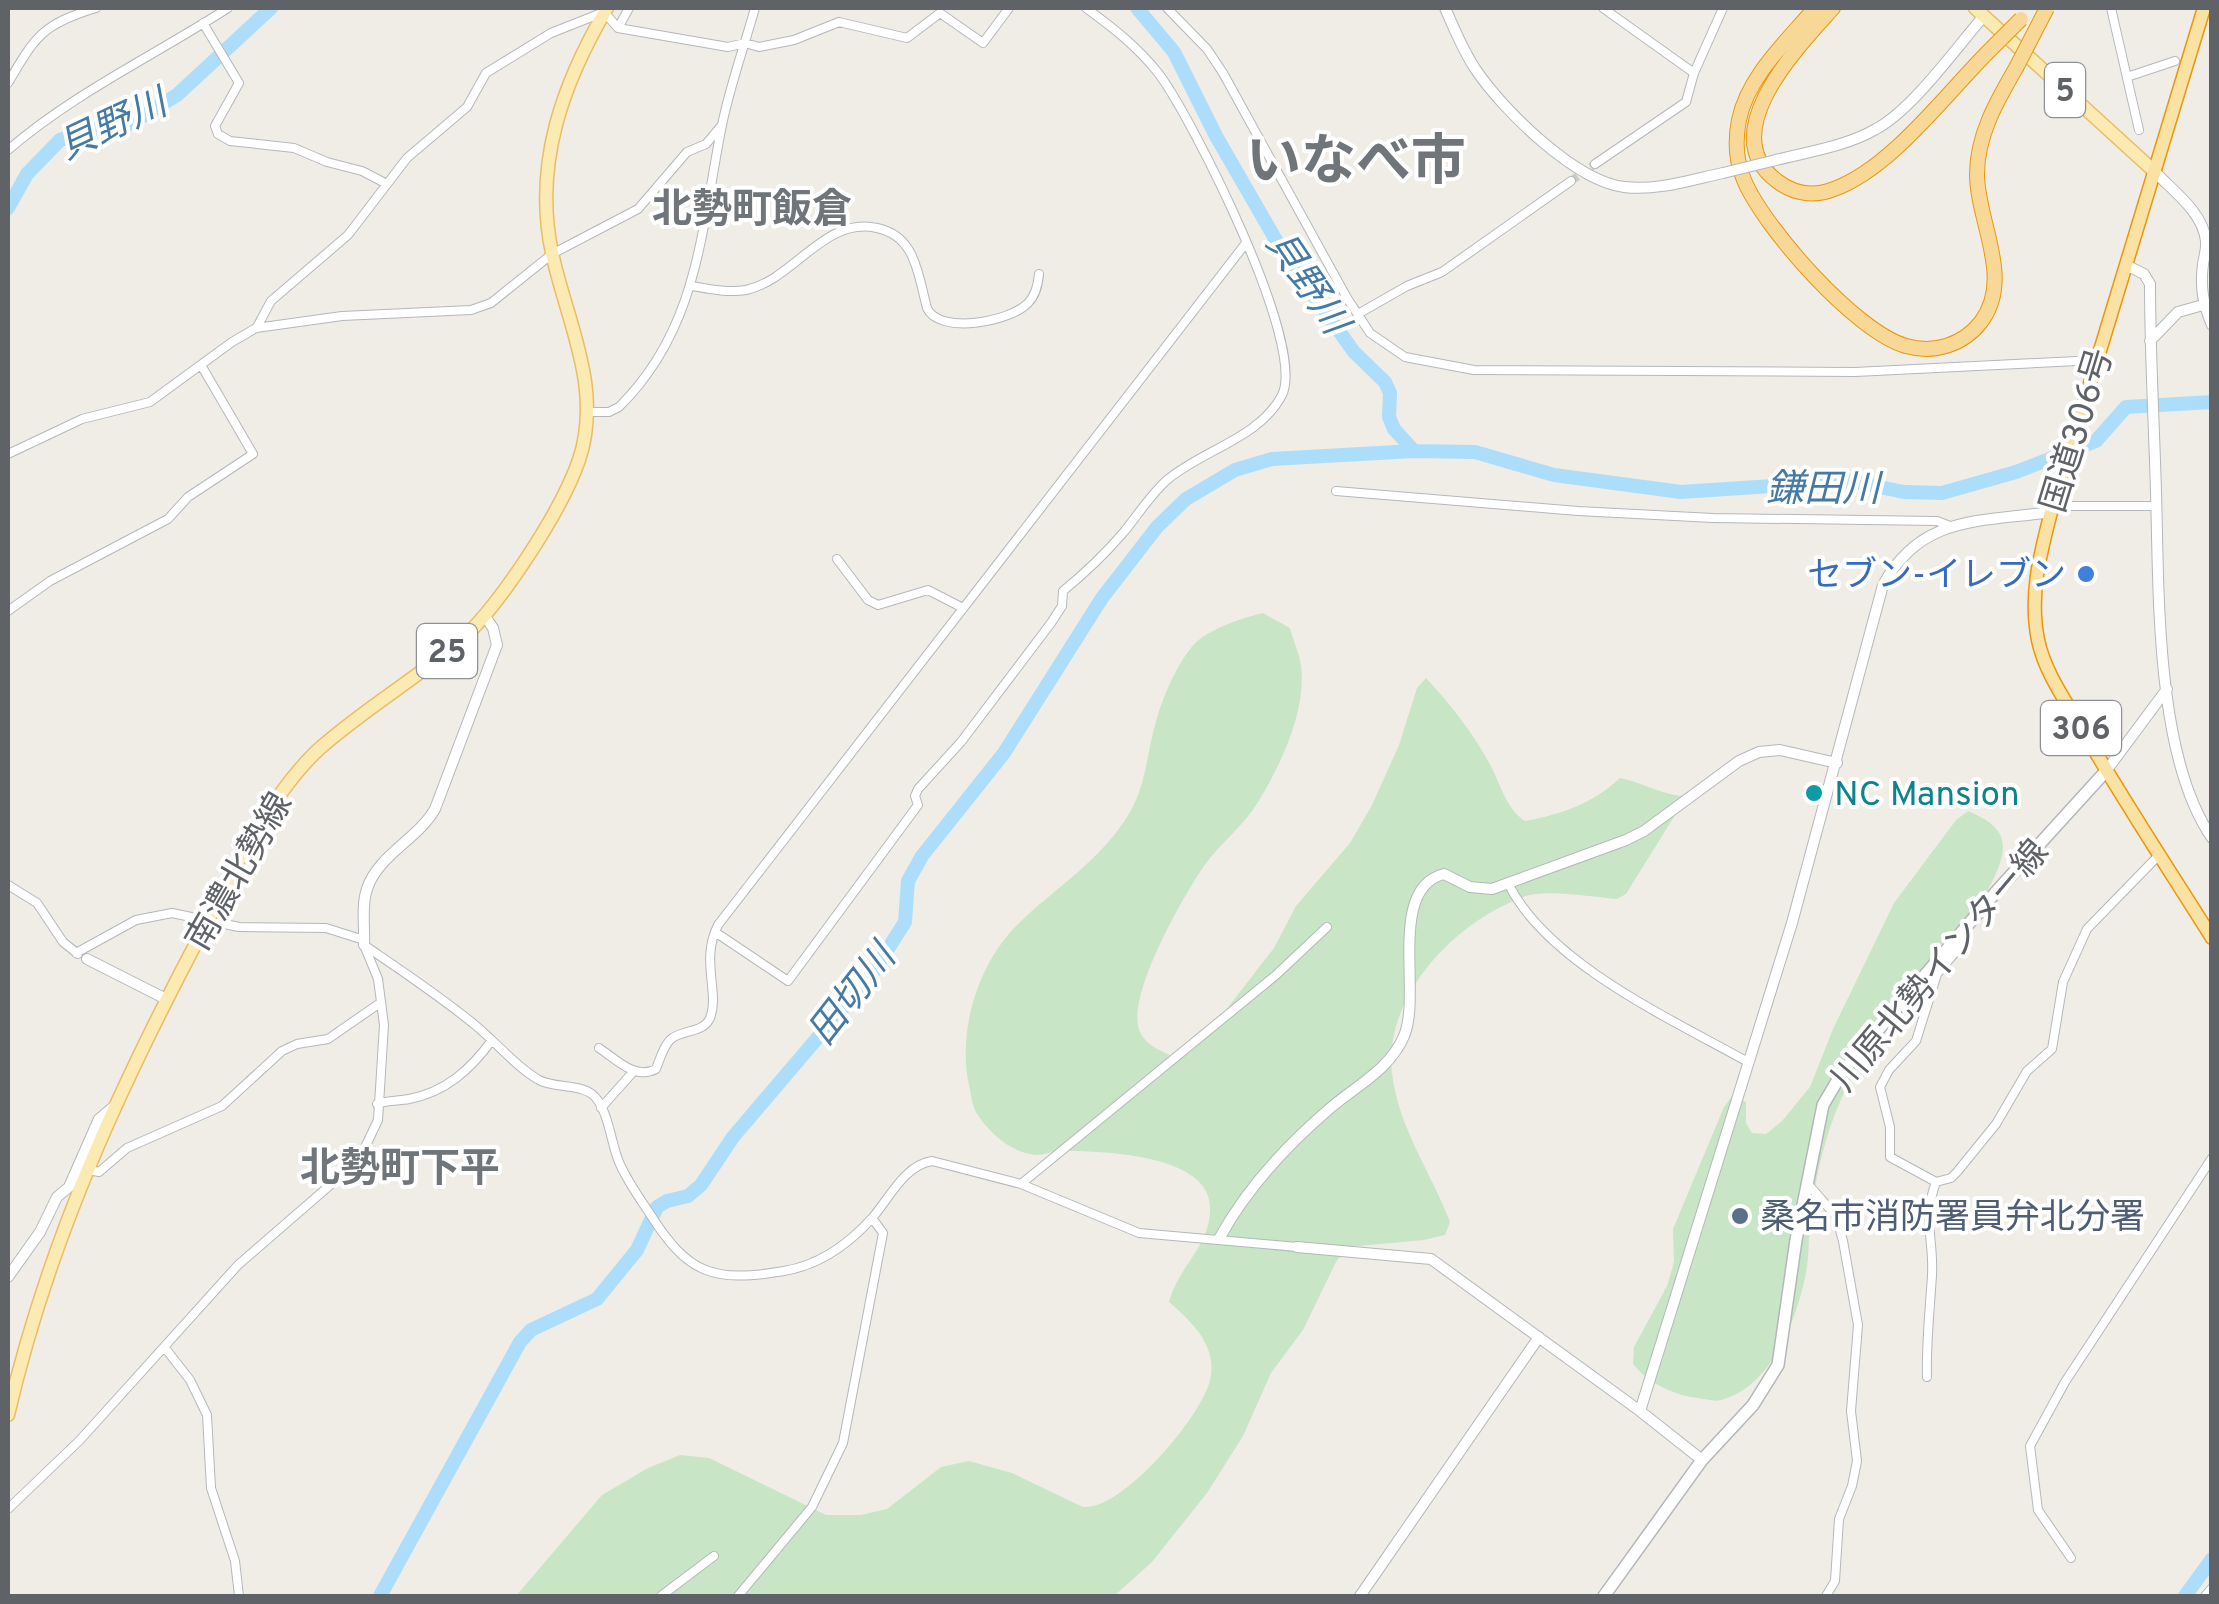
<svg xmlns="http://www.w3.org/2000/svg" width="2219" height="1604" font-family="Overpass,'Noto Sans JP',sans-serif">
	<style>
		.green { fill: #c8e6c5 }
		.lines { fill: none; stroke-linecap: round; stroke-linejoin: round }
		.river { stroke: #acdefb; stroke-width: 14 }
		.minor-tunnel { stroke: #cccac7; stroke-width: 8; stroke-dasharray: 8 4; stroke-linecap: butt }
		.minor-casing { stroke: #b4b8bb; stroke-width: 10 }
		.tertiary-casing { stroke: #b4b8bb; stroke-width: 12 }
		.secondary-casing { stroke: #b3b7bb; stroke-width: 14 }
		.primary-casing { stroke: #ebbc65; stroke-width: 15 }
		.trunk-casing { stroke: #ec960b; stroke-width: 15 }
		.motorway-casing { stroke: #ec960b; stroke-width: 16 }
		.minor { stroke: #fff; stroke-width: 8 }
		.tertiary { stroke: #fff; stroke-width: 10 }
		.secondary { stroke: #fff; stroke-width: 11 }
		.primary { stroke: #fbeab1; stroke-width: 12 }
		.trunk { stroke: #fae1a4; stroke-width: 12 }
		.motorway { stroke: #f8d896; stroke-width: 14 }
		.tertiary-bridge-casing { stroke: #b4b8bb; stroke-width: 12; stroke-linecap: butt }
		.primary-bridge-casing { stroke: #ebbc65; stroke-width: 15; stroke-linecap: butt }
		.motorway-bridge-casing { stroke: #ec960b; stroke-width: 16; stroke-linecap: butt }
		.tertiary-bridge { stroke: #fff; stroke-width: 10 }
		.primary-bridge { stroke: #fbeab1; stroke-width: 12 }
		.motorway-bridge { stroke: #f8d896; stroke-width: 14 }
		.shop-dot { fill: #3f7fe0; stroke: #fff; stroke-width: 4 }
		.culture-dot { fill: #0f9aa8; stroke: #fff; stroke-width: 4 }
		.service-dot { fill: #5c6f8a; stroke: #fff; stroke-width: 4 }
		.labels { text-anchor: middle; stroke-width: 8; stroke-linejoin: round; paint-order: stroke }
		.shield { fill: #fff; stroke: #8f9295; stroke-width: 2.5 }
		.shield-label { font-size: 32px; font-weight: bold; fill: #5f6367 }
		.street-label { font-size: 35px; fill: #5f6367; stroke: #fff }
		.shop-label { font-size: 35px; fill: #366cbe; stroke: #fff; text-anchor: end }
		.culture-label { font-size: 35px; fill: #0d838f; stroke: #fff; text-anchor: start }
		.service-label { font-size: 35px; fill: #4e5e75; stroke: #fff; text-anchor: start }
		.water-label { font-size: 38px; font-style: italic; fill: #457aa5; stroke: #fff }
		.quarter-label { font-size: 40px; font-weight: bold; fill: #707579; stroke: #fff }
		.town-label { font-size: 55px; font-weight: bold; fill: #707579; stroke: #fff }
	</style>
	<rect width="100%" height="100%" fill="#f0ede7"/>
	<path class="green" d="M1263,613L1290,628C1293,640 1299,653 1301,665C1307,709 1281,765 1258,802C1244,826 1220,843 1204,866C1184,895 1122,1002 1141,1034C1148,1047 1166,1053 1179,1059L1212,1028L1274,948L1296,906L1350,843L1372,805L1399,745L1417,688L1426,678C1450,704 1471,730 1488,761C1500,781 1505,808 1525,821C1562,814 1592,804 1620,778C1645,783 1663,796 1687,796L1626,894L1617,899C1593,897 1547,889 1526,896C1457,920 1383,995 1392,1073C1398,1127 1431,1172 1450,1222L1445,1235L1424,1240L1348,1247L1336,1262L1303,1330L1271,1373L1243,1436L1207,1493L1152,1562L1114,1596H516L602,1495L648,1468L680,1455L709,1458L826,1515H861L887,1509L941,1467L969,1461L1012,1473L1083,1507C1122,1511 1202,1416 1210,1380C1218,1346 1192,1322 1169,1302C1179,1265 1211,1246 1210,1207C1209,1153 1098,1151 1059,1151C1050,1152 1039,1157 1030,1154C1008,1150 989,1132 977,1114C972,1106 971,1094 969,1085C957,1032 978,963 1018,924C1056,887 1102,860 1130,812C1147,783 1147,749 1157,718C1163,696 1182,652 1200,639C1217,626 1243,618 1263,613Z
		M1968,811C1984,818 2003,827 2003,847C2002,887 1940,955 1915,988C1888,1023 1857,1062 1840,1102C1826,1133 1817,1172 1812,1205C1808,1228 1810,1251 1806,1273C1797,1319 1772,1387 1721,1400C1714,1402 1705,1399 1698,1398C1675,1396 1647,1382 1633,1364L1634,1347L1667,1286L1674,1262L1673,1229L1724,1107L1733,1095L1746,1102V1123L1752,1133L1766,1134L1782,1121L1810,1087L1833,1029L1894,903L1956,820Z"/>
	<g class="lines">
		<path class="river" d="M1137,8L1174,52L1216,136L1284,254L1354,352L1385,382L1390,393L1389,417L1394,429L1414,451
			M8,208L27,174L60,140L91,130L126,126L177,95L271,8
			M380,1596L520,1342L531,1330L597,1299L637,1250L657,1207L667,1201L688,1196L701,1185L733,1137L872,974L905,922L908,881L922,856L1004,753L1102,598L1157,527L1186,499L1235,470L1272,459L1414,451L1475,452L1554,475L1681,492L1850,481L1904,492L1942,493L2016,472L2096,441L2126,407L2212,402
			M2185,1596L2212,1559"/>
		<path class="minor-tunnel" d="M1571,181L1595,164"/>
		<defs>
			<path id="minor" d="M1167,8L1207,49L1223,73L1347,298L1370,333L1405,357L1474,370L1855,372L2097,360
				M1603,8L1694,73
				M2111,8L2139,130
				M203,23L239,83L215,126L218,134L230,141L294,148L327,162L362,171L385,183
				M618,28L629,8
				M2127,77L2175,61
				M8,83C35,37 42,24 96,8
				M8,150C74,93 155,55 228,8
				M1595,164L1686,102L1694,73L1723,8
				M692,286C709,289 729,293 746,290C794,280 824,216 877,228C916,236 918,275 927,308C939,335 1010,322 1028,303C1036,295 1038,285 1039,274
				M1358,314L1407,286L1442,272L1571,181
				M257,327L271,301L348,235L407,158L467,107L486,73L551,33L604,12L618,28L728,47L745,43L759,47L794,40L839,22L907,38L940,13L983,43L1009,8
				M587,412H609L619,407C699,328 701,229 722,125C730,86 744,47 755,8
				M8,454L82,419L150,402L232,342L256,328L342,316L471,310L491,303L552,254L638,209L687,152L706,144L722,125
				M1336,491L1578,511L1713,518L1937,521L1950,526
				M2053,506H2156
				M837,559L868,600L878,605L928,590L963,608
				M8,611L50,581L168,519L188,497L253,454L201,365
				M8,885L37,903L63,942L78,954
				M1509,885C1549,964 1673,1020 1748,1062
				M1965,929L1964,942L1937,974L1916,1041L1889,1070L1880,1087L1890,1127V1157L1936,1182L1951,1178L1957,1172L1996,1124L2027,1071L2052,1049L2063,982L2087,929L2160,854
				M715,932L788,981L918,805L915,796L918,789L961,742L1051,623L1062,606L1063,591C1085,573 1105,554 1123,533C1138,515 1150,495 1167,480C1202,450 1260,438 1282,395C1307,345 1193,120 1159,74C1138,47 1112,27 1086,8
				M364,945C402,971 440,996 475,1025C496,1042 516,1067 539,1080C556,1089 584,1083 596,1098C609,1114 611,1143 619,1162C627,1181 639,1197 650,1214C688,1274 713,1283 784,1271C820,1265 849,1244 873,1217C890,1197 905,1165 932,1161L1021,1184L1139,1233L1297,1247
				M76,953L136,920L172,913L239,927L326,928L364,940
				M599,1048C617,1060 635,1080 656,1069C660,1059 663,1047 670,1040C681,1029 703,1034 710,1018C720,993 700,960 718,925L1246,243
				M377,1104C388,1100 398,1101 409,1099C446,1092 471,1069 492,1040
				M601,1108L633,1072
				M88,1170L99,1172L127,1148L222,1106L282,1051L297,1044L328,1039L380,1003
				M1807,1183L1836,1216L1843,1241L1858,1325L1851,1411L1857,1461L1852,1486L1839,1519L1835,1581L1826,1596
				M1021,1184L1276,975L1327,927
				M165,1348L190,1380L207,1415L211,1488L235,1561L239,1596
				M1927,1377C1926,1342 1930,1309 1932,1275C1934,1238 1922,1220 1936,1182
				M8,1509L80,1440L238,1265L359,1160L378,1120L384,1025L378,979L364,945
				M2071,1558L2038,1510L2030,1446L2065,1382L2212,1158
				M661,1596L714,1556
				M738,1596L812,1507L843,1443L883,1233L872,1218
				M2205,1596L2212,1588"/>
			<path id="tertiary" d="M1445,8C1454,28 1463,51 1476,70C1503,110 1575,181 1624,187C1658,191 1690,180 1723,173
				M1772,161C1806,152 1845,147 1876,129C1913,109 1955,49 1984,16
				M2155,172C2173,191 2203,212 2206,241C2207,248 2204,257 2203,264C2200,287 2203,304 2212,325
				M2126,265L2144,274L2150,284C2150,353 2154,422 2156,492C2159,590 2155,756 2212,838
				M2150,341L2178,312L2203,305
				M2106,771L2167,689
				M364,945C365,927 361,906 367,889C377,856 418,839 435,809L497,645L493,628L484,615
				M87,959L166,999
				M1219,1239C1246,1189 1285,1147 1328,1110C1355,1086 1389,1071 1404,1036C1422,994 1387,888 1444,874L1470,887L1492,889L1626,840L1644,831L1739,761L1759,752L1780,750L1837,763
				M1297,1247L1431,1259L1640,1411L1702,1460
				M8,1277L40,1232L57,1197L69,1187L99,1119L112,1108
				M1640,1411L1792,923L1883,585C1921,515 1980,522 2051,512
				M1360,1596L1539,1337"/>
			<path id="secondary" d="M1604,1596L1702,1460L1753,1405L1778,1365L1796,1240L1823,1105L1843,1071L1995,893L2106,771"/>
			<path id="primary" d="M1975,8L2155,172
				M246,846C268,812 289,777 319,749C363,710 414,680 458,643C499,607 561,512 579,460C603,388 567,323 552,253C533,164 563,83 607,8
				M8,1415C48,1242 120,1086 203,930"/>
			<path id="trunk" d="M2204,8L2051,512C2040,555 2029,595 2038,640C2045,673 2066,701 2082,729C2123,800 2168,868 2212,938"/>
			<path id="motorway" d="M1815,8C1787,41 1748,76 1739,120C1735,140 1736,161 1744,180C1764,228 1856,332 1906,346C1934,354 1963,345 1981,322C2014,278 1977,222 1977,174C1977,135 1997,101 2016,68
				M1833,8C1799,46 1713,133 1777,181C1794,194 1814,197 1834,189C1892,168 1948,91 1992,48"/>
		</defs>
		<use href="#minor" class="minor-casing"/>
		<use href="#tertiary" class="tertiary-casing"/>
		<use href="#secondary" class="secondary-casing"/>
		<use href="#primary" class="primary-casing"/>
		<use href="#trunk" class="trunk-casing"/>
		<use href="#motorway" class="motorway-casing"/>
		<use href="#minor" class="minor"/>
		<use href="#tertiary" class="tertiary"/>
		<use href="#secondary" class="secondary"/>
		<use href="#primary" class="primary"/>
		<use href="#trunk" class="trunk"/>
		<use href="#motorway" class="motorway"/>
		<defs>
			<path id="tertiary-bridge" d="M1723,173L1772,161"/>
			<path id="primary-bridge" d="M203,930L246,846"/>
			<path id="motorway-bridge" d="M1992,48L2021,19
				M2016,68L2047,8"/>
		</defs>
		<use href="#tertiary-bridge" class="tertiary-bridge-casing"/>
		<use href="#primary-bridge" class="primary-bridge-casing"/>
		<use href="#motorway-bridge" class="motorway-bridge-casing"/>
		<use href="#tertiary-bridge" class="tertiary-bridge"/>
		<use href="#primary-bridge" class="primary-bridge"/>
		<use href="#motorway-bridge" class="motorway-bridge"/>
	</g>
	<circle class="shop-dot" cx="2086" cy="574" r="10"/>
	<circle class="culture-dot" cx="1814" cy="793" r="10"/>
	<circle class="service-dot" cx="1740" cy="1216" r="10"/>
	<g class="labels">
		<g class="shield">
			<rect x="2045" y="63" width="40" height="54" rx="8"/>
			<rect x="417" y="624" width="60" height="54" rx="8"/>
			<rect x="2041" y="701" width="80" height="54" rx="8"/>
		</g>
		<g class="shield-label">
			<text x="2065" y="101">5</text>
			<text x="447" y="662">25</text>
			<text x="2081" y="739">306</text>
		</g>
		<g class="street-label">
			<text transform="translate(2076 430) rotate(-73)" y="12">国道306号</text>
			<text transform="translate(238 871) rotate(-60)" y="12">南濃北勢線</text>
			<text transform="translate(1939 965) rotate(-50)" y="12">川原北勢インター線</text>
		</g>
		<g class="shop-label">
			<text x="2066" y="586">セブン-イレブン</text>
		</g>
		<g class="culture-label">
			<text x="1834" y="805">NC Mansion</text>
		</g>
		<g class="service-label">
			<text x="1760" y="1228">桑名市消防署員弁北分署</text>
		</g>
		<g class="water-label">
			<text transform="translate(112 124) rotate(-25)" y="13">貝野川</text>
			<text transform="translate(1308 282) rotate(56)" y="13">貝野川</text>
			<text x="1823" y="501">鎌田川</text>
			<text transform="translate(851 994) rotate(-52)" y="13">田切川</text>
		</g>
		<g class="quarter-label">
			<text x="752" y="222">北勢町飯倉</text>
			<text x="400" y="1181">北勢町下平</text>
		</g>
		<g class="town-label">
			<text x="1356" y="179">いなべ市</text>
		</g>
	</g>
	<rect width="2219" height="1604" fill="none" stroke="#5f6367" stroke-width="20"/>
</svg>
